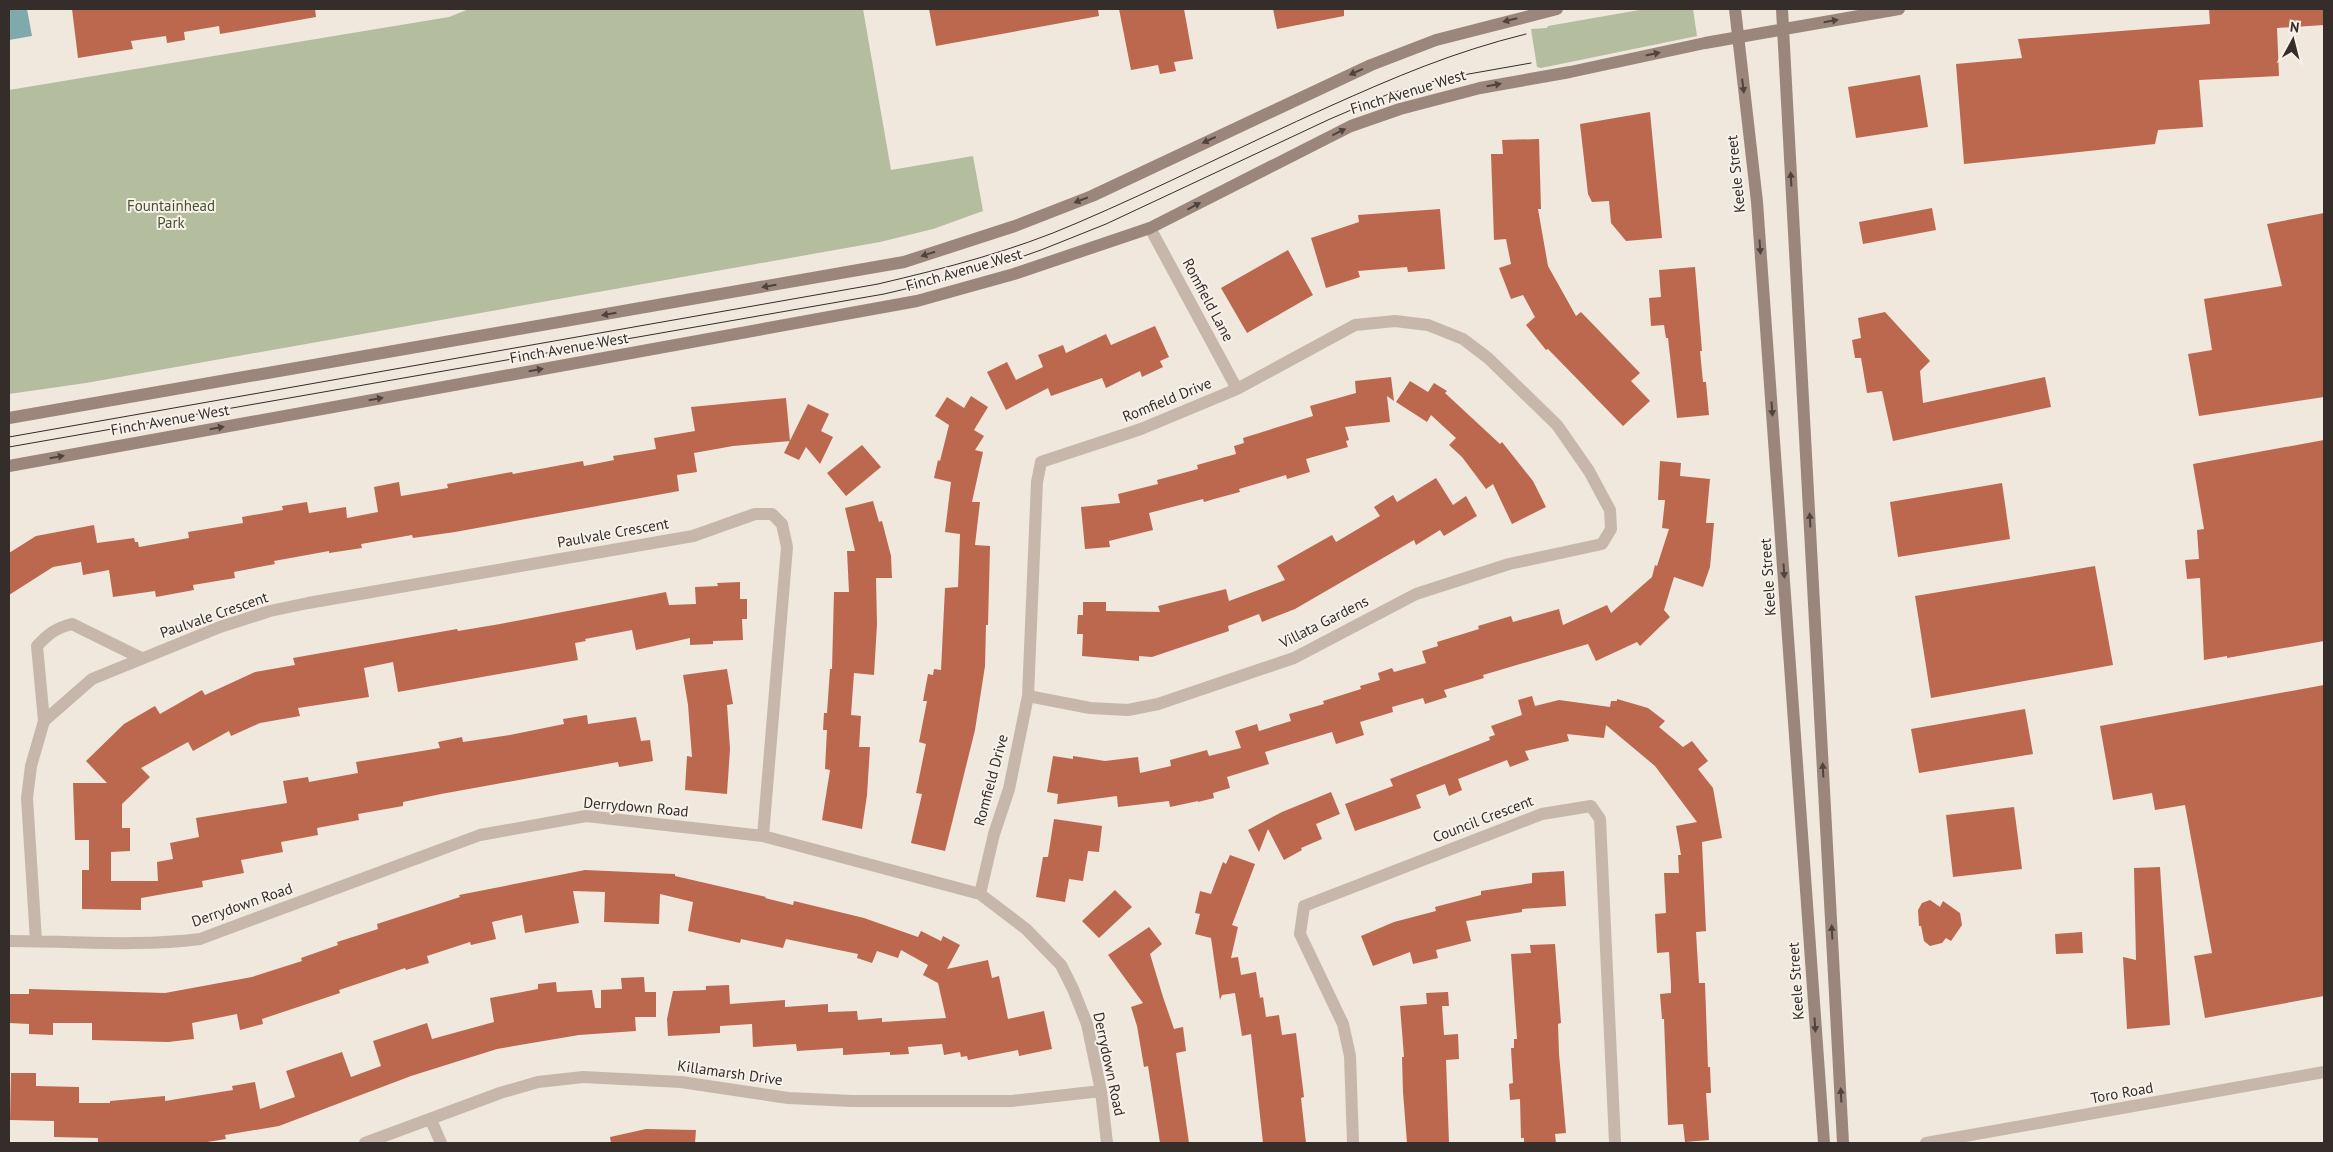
<svg xmlns="http://www.w3.org/2000/svg" width="2333" height="1152" font-family="'PT Sans',sans-serif">
	<style>
		.green { fill: #b4be9e }
		.water { fill: #7eaaab }
		.building { fill: #bc684f }
		.lines { fill: none; stroke-linecap: round; stroke-linejoin: round }
		.minor { stroke: #c7b7aa; stroke-width: 12 }
		.secondary { stroke: #9b867b; stroke-width: 12 }
		.tram { stroke: #352d29; stroke-width: 1 }
		.oneway { fill: #4e433e }
		.labels { text-anchor: middle; stroke-width: 4; stroke-linejoin: round; paint-order: stroke }
		.street-label { font-size: 15px; fill: #352d29; stroke: #f8f1e9 }
		.park-label { font-size: 15px; fill: #45522f; stroke: #f8f1e9 }
	</style>
	<rect width="100%" height="100%" fill="#f0e7dd"/>
	<path class="green" d="M469,9H863L891,170L973,156L983,211L933,229L880,242L86,383L9,394V90L449,17Z
		M1645,9H1693L1697,36L1541,68L1537,67L1531,29L1547,28L1548,26Z"/>
	<path class="water" d="M9,9H27L32,36L9,40Z"/>
	<path class="building" d="M72,9H315L316,17L220,34L219,26L184,32L185,40L167,43L166,36L131,41L133,49L78,58Z
		M929,9H1098L1099,16L936,46Z
		M1119,9H1184L1193,59L1174,62L1176,71L1160,74L1158,65L1131,70Z
		M1273,9H1344V16L1277,29Z
		M2209,9H2324V25L2277,28L2279,76L2199,80L2203,127L2158,130L2155,144L1964,164L1956,64L2022,58L2018,39L2210,24Z
		M1920,75L1928,127L1856,138L1848,87Z
		M1650,112L1662,238L1626,241L1611,223L1609,201L1592,202L1588,194L1580,124Z
		M1539,139L1541,209H1538L1548,266L1576,316L1581,312L1640,373L1631,381L1650,401L1623,426L1548,349L1546,350L1526,325L1535,317L1523,295L1511,299L1499,268L1511,264L1506,239L1494,240L1491,154H1503L1502,140Z
		M1932,208L1936,230L1863,244L1859,222Z
		M1440,209L1445,269L1408,272L1407,267L1358,271L1360,277L1326,288L1311,238L1359,222L1358,215Z
		M2324,213V397L2199,416L2188,354L2212,350L2204,299L2282,286L2267,224Z
		M1288,250L1313,295L1247,333L1221,288Z
		M1695,267L1702,351H1700L1703,382H1706L1709,415L1677,418L1668,338H1666L1664,325L1651,326L1649,298L1661,297L1659,270Z
		M1885,312L1930,361L1920,371L1923,403L2045,377L2051,407L1893,441L1882,391L1867,393L1861,358H1855L1852,340L1861,338L1858,318Z
		M1155,326L1169,357L1160,361L1163,367L1142,377L1140,371L1106,388L1102,378L1051,396L1048,388L1006,410L987,372L1007,362L1016,380L1043,367L1038,355L1063,345L1066,353L1106,334L1111,345Z
		M1391,377L1394,401L1387,396L1390,422L1345,427L1349,440L1346,441L1348,447L1306,459L1310,472L1287,479L1286,475L1239,489L1240,492L1214,499L1204,502L1203,499L1149,513L1153,530L1109,541L1110,547L1085,549L1081,507L1120,503L1118,494L1158,484L1157,480L1198,469L1197,465L1236,454L1234,446L1244,443L1243,438L1313,416L1310,406L1356,393L1355,381Z
		M1410,381L1428,392L1434,383L1447,391L1445,393L1500,444L1502,442L1533,481L1546,507L1512,524L1493,484L1486,489L1462,457L1449,445L1456,438L1431,415L1427,422L1396,402Z
		M971,396L988,407L974,430L984,436L975,450L983,452L972,502H980L975,545L990,546L988,625H986L985,666L975,730L945,851L911,843L922,794L916,793L926,744L919,742L927,701H923L928,674L933,675L934,669L941,670L945,588L958,587L960,534L945,532L951,482L934,478L938,460L940,461L949,425L935,416L947,397L964,408Z
		M786,398L790,441L733,446L694,453L697,472L677,475L679,491L455,532L413,538L412,535L361,544L362,548L329,553V551L274,561L275,564L234,572L235,578L193,585L194,590L156,597L155,591L113,597L109,570L83,575L81,562L53,567L9,595V553L36,536L94,525L97,543L134,538L135,542H138L139,547L189,538L188,532L243,523L242,517L283,510L282,506L307,502L309,513L346,507L347,518L378,512L374,487L399,482L401,496L448,488L447,484L512,472L513,474L583,461L584,466L614,460L613,456L656,449L654,438L695,431L691,407Z
		M808,404L829,414L821,431L833,437L820,464L806,447L799,460L784,453Z
		M2324,440V641L2227,658V656L2204,660L2200,578L2187,579L2185,560L2199,559L2197,530L2204,529L2193,464Z
		M862,445L881,467L846,496L827,473Z
		M1660,461L1681,463L1680,476L1710,479L1706,523H1714L1710,567L1703,587L1674,577L1664,610L1670,617L1640,646L1637,642L1596,661L1588,644L1483,675L1484,678L1444,690L1447,697L1425,704L1423,698L1392,707L1393,712L1360,722L1364,735L1336,744L1332,732L1265,752L1269,764L1227,777L1230,788L1213,793L1214,798L1198,802V801L1170,807L1169,801L1118,807L1117,796L1057,804L1058,794L1047,792L1053,756L1073,759V756L1105,761L1138,757L1140,773L1171,766L1170,760L1207,750L1209,756L1241,748L1235,731L1257,724L1259,731L1291,721L1289,714L1324,704L1323,701L1361,689L1360,686L1380,680L1378,673L1392,668L1394,672L1426,663L1422,651L1438,646L1437,642L1479,629L1478,626L1511,616L1513,622L1559,609L1563,625L1607,605L1611,613L1652,577L1655,565L1657,566L1669,529L1662,528L1665,500H1658Z
		M1436,478L1453,505L1466,496L1477,516L1444,536L1440,530L1416,545L1414,540L1295,609L1262,622L1259,614L1228,626L1229,631L1152,657L1139,656V661L1082,656L1083,634H1077L1078,615H1083V602H1106V611L1160,612L1158,606L1226,589L1229,601L1285,580L1277,566L1332,535L1336,542L1380,516L1374,507L1393,495L1397,502Z
		M2002,483L2010,539L1898,557L1890,502Z
		M873,501L879,522L882,521L891,556L892,578H876L877,624L874,675L854,673L851,715L861,716L859,747H870L867,795L862,829L822,820L830,770L825,769L827,730H823L824,713H827L830,669H832L834,592H849L847,551H855L845,508Z
		M2095,566L2113,665L1931,698L1915,596Z
		M740,582V599H747V619H742L743,640L713,641V644L690,645V638L636,650L632,630L585,639L586,641L575,643L578,660L398,692L393,662L364,668L369,697L298,708L300,716L260,723L231,736L229,731L193,751L188,742L141,768L150,777L122,804V828H130V851L111,852V881H158L157,862L173,859L170,843L199,837L196,818L287,803L283,781L308,777L309,782L358,773L356,762L440,748L438,742L462,737L463,742L510,735L564,724L563,719L587,715L588,724L636,717L641,741L650,740L653,761L619,767L618,762L441,794L403,802V806L358,814L359,820L317,828L318,835L281,842L283,852L241,860L244,873L202,881L203,887L141,898V910L82,909V870H89V840H75L73,783H107L86,761L124,724L155,706L160,714L202,690L205,695L255,672L295,665L293,658L457,629L458,631L500,624L666,592L669,605L696,604L695,587L718,586L717,583Z
		M727,669L733,704L727,705L730,749L727,794L685,790L687,756L692,757L688,705L683,675Z
		M2324,685V996L2205,1018L2194,956L2212,953L2185,805L2155,810L2152,793L2113,800L2100,726Z
		M1532,696L1535,706L1559,700L1610,707L1611,701H1617V699L1648,708L1665,721L1659,727L1683,747L1692,741L1708,761L1698,769L1713,788L1722,838L1702,842L1706,931L1696,932L1699,983H1705L1708,1067H1710L1711,1093H1706L1709,1140L1685,1142L1683,1124L1668,1125L1664,1019H1662L1660,994L1671,993V985L1669,952L1657,953L1655,914L1666,913L1664,873H1679L1678,855H1681L1676,826L1697,822L1655,766L1606,725L1604,738L1567,734L1569,741L1525,751L1529,760L1510,767L1507,760L1458,779L1462,790L1449,796L1445,784L1416,795L1421,808L1355,831L1345,804L1393,786L1390,779L1490,740L1489,737L1495,735L1491,726L1522,715L1518,700Z
		M2025,709L2033,754L1919,773L1911,729Z
		M1331,792L1340,814L1316,824L1322,839L1301,848L1302,850L1284,860L1268,829L1259,852L1248,830L1282,812Z
		M2014,807L2022,869L1953,877L1946,815Z
		M1054,819L1102,826L1099,852L1088,851L1083,881L1069,879L1065,902L1036,897L1043,857H1048Z
		M1230,855L1255,864L1232,925L1238,927L1231,958L1238,957L1241,975L1256,972L1260,998L1263,997L1266,1017L1279,1015L1282,1035L1296,1033L1304,1097L1301,1098L1306,1143H1263L1251,1034L1242,1036L1235,993L1222,995L1220,1000L1211,938L1195,934L1200,914L1195,913L1200,891L1211,894L1223,862L1226,864Z
		M2160,867L2170,1025L2127,1029L2123,957L2136,960L2134,868Z
		M585,870L675,874V876L766,897L765,898L793,905L794,901L864,918L918,937L921,931L941,941L943,936L960,945L947,969L988,960L992,978L999,976L1008,1019L1044,1011L1052,1049L1019,1056L1018,1050L968,1060L967,1056L961,1057L960,1052L944,1055L942,1044L908,1047L909,1054L890,1055V1052L843,1055V1048L797,1051L796,1044L753,1047L752,1024L720,1026V1033L668,1036L667,1019L673,991L706,990V986L729,985L730,1004L785,1000V1007L828,1004V1012L857,1011L858,1020L882,1018V1022L946,1018L938,983L923,975L928,965L901,950L898,958L877,951L872,963L857,958L858,954L786,939L783,948L741,939L740,943L688,931L693,902L660,894L659,924L604,922L605,892L573,891L579,923L525,933L522,915L492,922L496,939L471,945L470,942L427,956L429,963L406,970L405,968L339,990L340,993L262,1019L263,1024L240,1030L237,1014L192,1023L194,1039L168,1042L92,1040V1023H53V1035L29,1034V1024L9,1023V994H29V989L165,993L252,977L302,961L301,958L338,945L337,942L378,929L377,924L460,897L459,895Z
		M1564,871L1566,906L1522,909V912L1466,921L1471,941L1436,950L1438,958L1413,964L1410,952L1373,966L1361,936L1394,922L1436,911L1435,907L1481,895V891L1532,883V873Z
		M1115,890L1132,907L1099,938L1082,921Z
		M1930,900L1940,907L1943,901L1960,913L1962,925L1951,941L1946,938L1942,943L1930,946L1924,941L1921,926H1919L1918,910L1922,903Z
		M1149,927L1162,944L1150,954L1163,997L1174,1029L1183,1027L1186,1051L1176,1053L1189,1143H1160L1148,1066L1144,1067L1137,1026L1131,1007L1143,1003L1108,955Z
		M2082,932L2083,953L2056,954L2055,934Z
		M1555,944L1561,1023L1558,1024L1559,1054L1566,1133L1555,1134L1556,1143H1524V1138H1521L1520,1099L1510,1100L1509,1084L1513,1083L1511,1048H1514V1039H1517L1511,954L1531,953L1530,945Z
		M644,977L645,992H656V1017H635L636,1031L579,1035L497,1049L411,1076L279,1126L225,1135L226,1139L201,1143H98V1138L54,1137V1121L10,1120L11,1073H36V1086L79,1087V1103H110V1101L165,1096V1101L233,1090L232,1086L255,1082L260,1109L295,1097L286,1071L342,1052L351,1077L381,1066L373,1041L427,1023L432,1039L494,1022L490,998L538,989V984L556,982L557,992L592,990L595,1008H601V990L622,989L621,978Z
		M1448,992L1449,1006H1442L1444,1035L1458,1034L1459,1059L1446,1060L1449,1143H1407L1403,1092L1402,1057H1404L1400,1006L1427,1004L1426,993Z
		M646,1129L696,1130L695,1143H611L610,1137Z"/>
	<g class="lines">
		<path class="minor" d="M1150,228L1237,389
			M44,721L92,679L220,627L270,611L308,603L693,536L755,514H772L782,524L787,547L763,836
			M980,894L994,834L1009,789L1028,696L1037,482L1041,462L1141,429L1237,389L1355,325L1395,321L1428,325L1463,339L1488,358L1557,425L1589,471L1610,510L1611,529L1602,544L1509,564L1416,594L1294,658L1158,704L1128,710L1090,708L1028,696
			M9,941C72,941 137,947 200,939L480,835L586,816L763,836L980,894L1026,929L1061,965L1073,989L1087,1024L1101,1091L1107,1143
			M36,941L27,798L31,766L44,721L37,646C48,634 56,628 72,624L141,658
			M431,1120L441,1143
			M365,1143L500,1093L538,1082L583,1077L681,1082L788,1098L852,1101H1012L1101,1091
			M1353,1143L1350,1056L1343,1024L1300,934L1304,906L1542,814L1591,806L1600,819L1615,1143
			M1926,1143L2324,1072"/>
		<path class="secondary" d="M1735,9L1757,202L1824,1143
			M1782,9L1843,1143
			M9,418L904,262L1015,226L1092,196L1371,65L1436,40L1557,9
			M9,466L917,301L1014,274L1150,228L1351,126L1400,109L1480,88L1570,72L1705,43L1899,9"/>
		<path class="tram" d="M9,437L878,284C946,268 1013,251 1077,223C1161,187 1244,145 1328,107C1395,77 1453,52 1526,34
			M9,447L884,294L978,272L1041,250L1106,224L1330,119L1391,93L1446,78L1531,63"/>
	</g>
	<defs><path id="oneway-solid" d="M-6-.8H1V-3.2L6.5 0L1 3.2V.8H-6Z" transform="scale(1.25)"/></defs>
	<g class="oneway">
		<use href="#oneway-solid" transform="translate(1510 20) rotate(166)"/>
		<use href="#oneway-solid" transform="translate(1831 21) rotate(-10)"/>
		<use href="#oneway-solid" transform="translate(1653 54) rotate(-12)"/>
		<use href="#oneway-solid" transform="translate(1356 72) rotate(156)"/>
		<use href="#oneway-solid" transform="translate(1494 85) rotate(-10)"/>
		<use href="#oneway-solid" transform="translate(1743 86) rotate(83)"/>
		<use href="#oneway-solid" transform="translate(1339 132) rotate(-26)"/>
		<use href="#oneway-solid" transform="translate(1209 140) rotate(155)"/>
		<use href="#oneway-solid" transform="translate(1791 179) rotate(-93)"/>
		<use href="#oneway-solid" transform="translate(1081 200) rotate(159)"/>
		<use href="#oneway-solid" transform="translate(1194 206) rotate(-28)"/>
		<use href="#oneway-solid" transform="translate(1760 247) rotate(86)"/>
		<use href="#oneway-solid" transform="translate(928 254) rotate(162)"/>
		<use href="#oneway-solid" transform="translate(769 286) rotate(170)"/>
		<use href="#oneway-solid" transform="translate(609 314) rotate(170)"/>
		<use href="#oneway-solid" transform="translate(536 370) rotate(-10)"/>
		<use href="#oneway-solid" transform="translate(376 399) rotate(-10)"/>
		<use href="#oneway-solid" transform="translate(1772 409) rotate(86)"/>
		<use href="#oneway-solid" transform="translate(217 428) rotate(-10)"/>
		<use href="#oneway-solid" transform="translate(57 457) rotate(-10)"/>
		<use href="#oneway-solid" transform="translate(1810 520) rotate(-93)"/>
		<use href="#oneway-solid" transform="translate(1784 571) rotate(86)"/>
		<use href="#oneway-solid" transform="translate(1823 770) rotate(-93)"/>
		<use href="#oneway-solid" transform="translate(1832 932) rotate(-93)"/>
		<use href="#oneway-solid" transform="translate(1815 1025) rotate(86)"/>
		<use href="#oneway-solid" transform="translate(1841 1095) rotate(-93)"/>
	</g>
	<g class="labels">
		<g class="street-label">
			<text transform="translate(1408 92) rotate(-17)" y="5">Finch Avenue West</text>
			<text transform="translate(1736 174) rotate(-96)" y="5">Keele Street</text>
			<text transform="translate(964 270) rotate(-16)" y="5">Finch Avenue West</text>
			<text transform="translate(1208 300) rotate(62)" y="5">Romfield Lane</text>
			<text transform="translate(569 348) rotate(-10)" y="5">Finch Avenue West</text>
			<text transform="translate(1167 400) rotate(-22)" y="5">Romfield Drive</text>
			<text transform="translate(170 420) rotate(-10)" y="5">Finch Avenue West</text>
			<text transform="translate(613 533) rotate(-10)" y="5">Paulvale Crescent</text>
			<text transform="translate(1768 577) rotate(-94)" y="5">Keele Street</text>
			<text transform="translate(214 615) rotate(-19)" y="5">Paulvale Crescent</text>
			<text transform="translate(1324 622) rotate(-27)" y="5">Villata Gardens</text>
			<text transform="translate(991 780) rotate(-75)" y="5">Romfield Drive</text>
			<text transform="translate(636 807) rotate(5)" y="5">Derrydown Road</text>
			<text transform="translate(1483 819) rotate(-21)" y="5">Council Crescent</text>
			<text transform="translate(242 905) rotate(-19)" y="5">Derrydown Road</text>
			<text transform="translate(1796 981) rotate(-94)" y="5">Keele Street</text>
			<text transform="translate(1109 1064) rotate(78)" y="5">Derrydown Road</text>
			<text transform="translate(730 1073) rotate(8)" y="5">Killamarsh Drive</text>
			<text transform="translate(2122 1093) rotate(-10)" y="5">Toro Road</text>
		</g>
		<g class="park-label">
			<text x="171" y="211">Fountainhead<tspan x="171" dy="17">Park</tspan></text>
		</g>
	</g>
	<rect width="2333" height="1152" fill="none" stroke="#352d29" stroke-width="20"/>
	<g transform="translate(2293 40) rotate(7)" stroke="#f8f1e9" stroke-width="4" paint-order="stroke">
	<path d="M0-4L9 19L0 12L-9 19Z" fill="#352d29"/>
	<text y="-8" font-size="14" font-weight="bold" text-anchor="middle" fill="#352d29">N</text>
	</g>
</svg>
